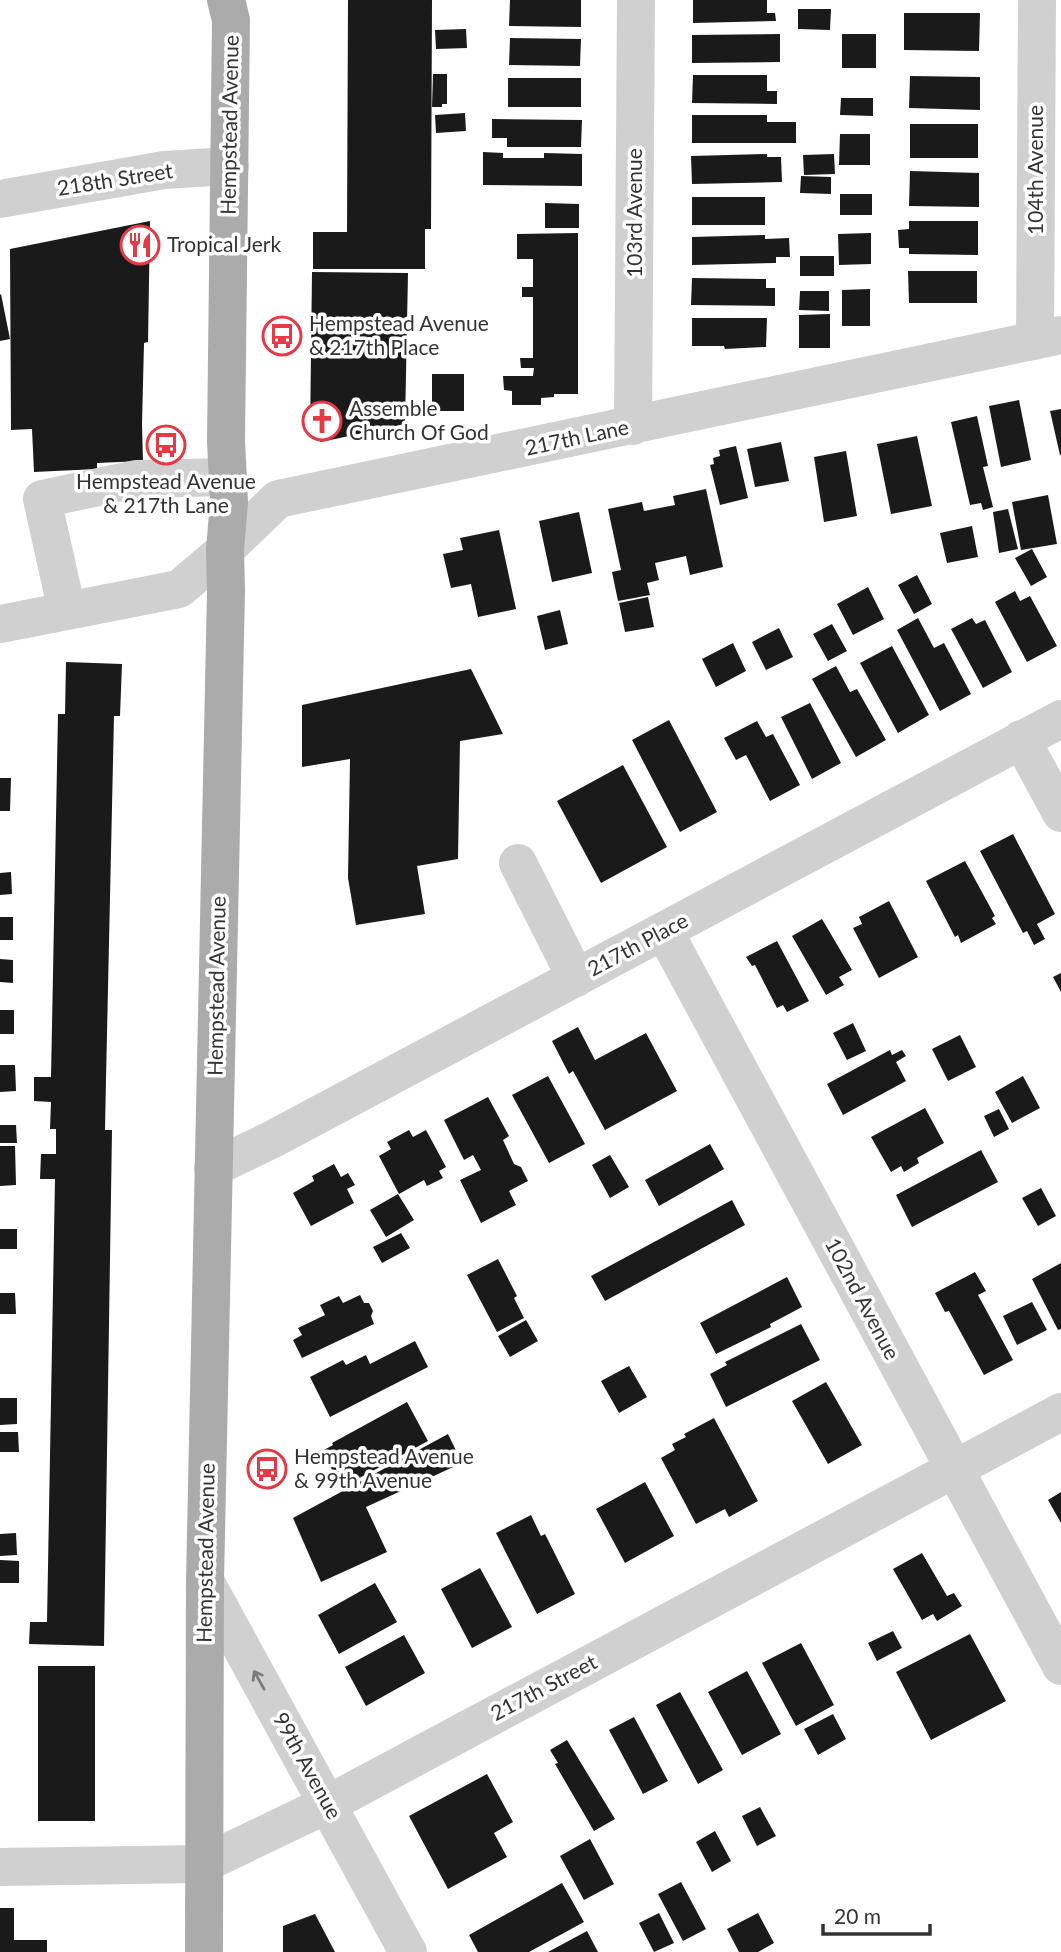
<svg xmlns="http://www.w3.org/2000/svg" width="1061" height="1952" font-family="Lato,sans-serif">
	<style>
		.building { fill: #1a1a1a }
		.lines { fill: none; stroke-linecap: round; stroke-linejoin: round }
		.minor { stroke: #d0d0d0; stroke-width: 38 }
		.major { stroke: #ababab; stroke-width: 38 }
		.oneway { stroke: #7a7a7a }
		.labels { text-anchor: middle; stroke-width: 7; stroke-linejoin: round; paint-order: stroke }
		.street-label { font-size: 21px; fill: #333; stroke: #fff }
		.poi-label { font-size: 21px; fill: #333; stroke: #fff; text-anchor: start }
	</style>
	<rect width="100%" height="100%" fill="#fff"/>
	<path class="building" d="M348,0H432L431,229H425V269H313V232H347Z
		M510,0H581V27L509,26Z
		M693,0H767V13H775L776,21L693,23Z
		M798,9H831L830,30L798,29Z
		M904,13H980L979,51L904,50Z
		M466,29L467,48L436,49L435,30Z
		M780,34V62L692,63V35Z
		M842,34H876V68H842Z
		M510,38L581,39L580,66L509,65Z
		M433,74H447V104H442V107H432Z
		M693,75H767V91H777V104L692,103Z
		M910,76L980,77V110L909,108Z
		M508,78H581V107H508Z
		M841,98H873V116L840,115Z
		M465,113L466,131L436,133L435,115Z
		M692,115H767V122H796V143H692Z
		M492,119L582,120L581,147H507V138H492Z
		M910,124H978V158H910Z
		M840,134H870V165H839Z
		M483,152L503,153V158H544V153L582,154V186L483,185Z
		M767,154V157H781L782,182L692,184L691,156Z
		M834,154L835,174L804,175L803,155Z
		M910,171L979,173V207L909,206Z
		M801,176L831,177V194L800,193Z
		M840,194H872V215H840Z
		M692,197H765V225H692Z
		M545,203L579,204V228H545Z
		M150,221L148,342L144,343L142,424L143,461L97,463V469L34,472L32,429L11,430L10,249Z
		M909,221H978V255L909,254V248H899L898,230L909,229Z
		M578,233V394H554V397L541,398V405H512V391L504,390L503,376H533L534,368H521L520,358H533V297H522V287H533V259H517V234Z
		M871,233V264L839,265L838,234Z
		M765,235V239L789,238L790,257H776V263L692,265V237Z
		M800,256H834V276H800Z
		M908,271H977V303H909Z
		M312,272L408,273L405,424L321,442L310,435Z
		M692,278L766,279V288H775V306L691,305Z
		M870,289V326H842V290Z
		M800,291H829V311L799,310Z
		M1,294L10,339L0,341V295Z
		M830,314V348H799V315Z
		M692,318H767L766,347L725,349L724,346H692Z
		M432,374H464V411H432Z
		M1019,400L1031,460L1001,467L989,406Z
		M1061,409V455H1060L1050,411Z
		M977,416L988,466L983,467L993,507L983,510L981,503L970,505L951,422Z
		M917,436L932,506L891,514L877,444Z
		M781,442L789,481L755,487L747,449Z
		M736,446L748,498L720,505L710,465L714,464L713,458L720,456L719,450Z
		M846,451L857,516L824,522L814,457Z
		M706,489L723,567L690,575L686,556L655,563L659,580L647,583L650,595L618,601L612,572L621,570L608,509L642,502L644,511L675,505L673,496Z
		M1048,495L1057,544L1021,550L1012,502Z
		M1008,509L1018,549L999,553L993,512Z
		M579,512L592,573L552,582L539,521Z
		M972,526L978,557L947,563L940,533Z
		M499,530L516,609L478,617L471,584L451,588L443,554L463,550L460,538Z
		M1032,549L1047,577L1031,586L1015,558Z
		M917,575L932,604L914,614L898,585Z
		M868,587L884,619L853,635L837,604Z
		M1015,591L1020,601L1030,596L1057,646L1027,662L995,602Z
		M648,597L654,627L625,632L619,603Z
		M560,610L568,644L545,650L537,616Z
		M918,618L934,648L944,643L971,694L940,711L897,630Z
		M972,618L976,624L985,620L1012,672L983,688L951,629Z
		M832,624L847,651L828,661L813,634Z
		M779,628L793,657L766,670L752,642Z
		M733,643L746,671L716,687L702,659Z
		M892,646L929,715L898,733L860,663Z
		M66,662L122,664L120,716H114L106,1079L105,1130H112L104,1646L29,1644L30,1622H47L55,1179H40L41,1154H56V1129H50L51,1102L34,1101V1077H51L58,714H65Z
		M836,666L850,692L857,689L886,740L856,757L812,679Z
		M471,669L503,734L460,741L458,859L417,866L425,914L356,925L348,878L350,759L302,767V705Z
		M810,703L841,763L812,779L781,717Z
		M669,720L717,812L680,832L632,740Z
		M757,721L766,737L773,734L800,785L770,801L746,755L736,760L724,738Z
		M623,765L667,847L601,883L557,801Z
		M0,778H11L10,811H0Z
		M1013,834L1055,914L1037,924L1045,939L1034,945L1027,931L1023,933L980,851Z
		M965,861L995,916L992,918L996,924L961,943L958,935L955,937L926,881Z
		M11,872L12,894L0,895V873Z
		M889,901L918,957L879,978L853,928L862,924L859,917Z
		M0,917H13V940H0Z
		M822,919L852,970L839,977L844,985L826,995L792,936Z
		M777,941L809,1001L787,1012L783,1005L777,1008L755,965L752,966L746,957Z
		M0,959L13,960V983L0,982Z
		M1061,973V992L1053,977Z
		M0,1010H14V1034H0Z
		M853,1023L866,1051L847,1060L833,1033Z
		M578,1027L595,1060L646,1033L677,1091L605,1130L573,1071L569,1074L552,1041Z
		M960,1035L976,1067L948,1081L932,1049Z
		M890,1050L892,1055L902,1050L906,1056L896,1062L906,1081L843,1115L827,1084Z
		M0,1065H15L16,1091L0,1092Z
		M548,1076L585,1144L549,1163L512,1095Z
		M1023,1076L1040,1108L1012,1123L995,1092Z
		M488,1097L509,1136L503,1140L514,1164L521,1167L528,1181L509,1191L516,1205L481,1223L460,1180L481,1170L473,1155L464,1160L444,1120Z
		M925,1108L944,1143L917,1158L919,1163L904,1172L901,1166L891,1172L871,1137Z
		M999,1109L1009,1129L994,1137L984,1116Z
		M0,1125H16L17,1143H0Z
		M409,1130L413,1137L426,1130L446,1167L439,1171L443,1178L427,1186L424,1180L399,1194L379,1156L391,1149L387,1142Z
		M710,1144L724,1169L659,1206L645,1180Z
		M0,1146H15L16,1185L0,1186Z
		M981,1150L998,1182L912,1227L896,1195Z
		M610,1155L629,1187L610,1198L592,1165Z
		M334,1164L341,1177L348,1173L355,1185L347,1189L354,1203L311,1226L293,1193L314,1181L312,1176Z
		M1041,1188L1056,1216L1038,1226L1022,1198Z
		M398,1194L414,1220L386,1237L370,1210Z
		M732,1200L745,1225L605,1301L591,1276Z
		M0,1229H17V1249H0Z
		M401,1233L410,1248L382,1263L373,1247Z
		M498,1259L517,1296L514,1298L524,1318L497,1332L467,1275Z
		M1061,1263V1329L1058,1330L1032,1279Z
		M975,1272L986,1291L978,1295L1013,1360L984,1375L949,1311L945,1312L935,1293Z
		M787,1277L802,1307L770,1324L771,1327L716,1354L700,1323Z
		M0,1293H15L16,1314H0Z
		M360,1295L364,1303H369L373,1311L371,1316L374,1324L302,1358L293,1340L302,1335L298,1328L325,1315L320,1305L339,1296L343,1303Z
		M1032,1302L1047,1330L1017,1345L1003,1316Z
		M526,1320L538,1341L510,1357L498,1336Z
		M801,1324L820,1360L726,1407L710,1374L727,1365L725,1362Z
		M415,1341L428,1367L330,1417L310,1377L343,1360L346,1365L366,1355L370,1364Z
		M629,1366L647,1397L619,1413L601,1381Z
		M826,1382L862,1445L828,1464L792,1401Z
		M0,1398H17V1424L0,1425Z
		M407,1402L428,1441L352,1482L351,1479L340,1485L322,1451L333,1445L332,1443Z
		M714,1418L758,1501L729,1517L725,1509L696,1524L661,1458L675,1450L672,1444L686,1437L684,1434Z
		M0,1432H18L19,1452H0Z
		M448,1434L462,1463L366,1507L387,1552L321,1582L293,1518Z
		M645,1482L674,1536L625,1563L596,1509Z
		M1061,1492V1523L1048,1500Z
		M531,1515L541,1536L545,1534L575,1594L537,1614L496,1533Z
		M16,1533L17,1555L0,1556V1534Z
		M922,1553L947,1596L954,1593L962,1606L937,1621L933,1614L922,1620L893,1569Z
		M0,1560L19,1561V1583H0Z
		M480,1568L512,1627L472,1648L441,1589Z
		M375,1583L397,1622L339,1654L318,1615Z
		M893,1631L902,1648L877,1661L868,1643Z
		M970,1634L1006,1701L931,1740L896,1672Z
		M404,1635L425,1673L366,1706L345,1667Z
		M801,1643L834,1705L796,1726L762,1663Z
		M38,1666H95V1821H38Z
		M747,1671L781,1734L742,1755L708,1692Z
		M680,1692L723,1770L698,1784L656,1705Z
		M833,1714L846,1739L818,1755L804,1729Z
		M634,1717L668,1781L643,1794L609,1730Z
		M567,1740L615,1819L594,1831L555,1764L558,1763L550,1750Z
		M487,1774L513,1822L494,1833L507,1857L448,1889L409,1816Z
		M760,1807L776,1836L757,1846L742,1816Z
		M715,1831L731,1861L712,1872L696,1842Z
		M590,1839L614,1884L584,1900L560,1856Z
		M681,1882L706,1929L683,1941L658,1894Z
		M562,1883L584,1922L529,1952H478L469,1935Z
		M0,1908H14V1940H47V1952H0Z
		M659,1913L674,1943L654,1952L639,1923Z
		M758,1913L774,1943L758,1952H739L727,1929Z
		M315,1914L335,1952H283V1926Z
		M587,1931L598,1952H548Z"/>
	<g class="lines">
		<path class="minor" d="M0,199L164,170L230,166
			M1035,341L1037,0
			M633,426L636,0
			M67,611L42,499L136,479L228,477
			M0,624L179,589L225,550L278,499L1061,335
			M1021,739L1061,813
			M518,863L576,978
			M664,931L1061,1666
			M213,1168L271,1140L1061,719
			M205,1581L408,1952
			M0,1867L203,1864L328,1804L1061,1412"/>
		<path class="major" d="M204,1952L205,1581L226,591L225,550L229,502L226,441L231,20L226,0"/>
	</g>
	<defs><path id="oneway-shaft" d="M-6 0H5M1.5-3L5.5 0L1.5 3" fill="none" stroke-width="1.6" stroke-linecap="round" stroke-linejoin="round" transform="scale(1.75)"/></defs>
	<use class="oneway" href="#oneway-shaft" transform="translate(259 1680) rotate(-119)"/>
	<defs>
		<symbol id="restaurant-ring" viewBox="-11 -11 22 22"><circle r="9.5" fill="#fff" stroke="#e63946" stroke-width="1.5"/><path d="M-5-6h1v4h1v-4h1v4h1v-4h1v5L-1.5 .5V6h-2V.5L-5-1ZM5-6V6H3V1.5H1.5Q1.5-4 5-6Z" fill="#e63946"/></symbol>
		<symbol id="bus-ring" viewBox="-11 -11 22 22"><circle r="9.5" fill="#fff" stroke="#e63946" stroke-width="1.5"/><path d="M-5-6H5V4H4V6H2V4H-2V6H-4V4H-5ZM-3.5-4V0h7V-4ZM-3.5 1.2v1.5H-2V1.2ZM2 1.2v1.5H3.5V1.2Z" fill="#e63946"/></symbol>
		<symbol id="church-ring" viewBox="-11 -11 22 22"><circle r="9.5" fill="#fff" stroke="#e63946" stroke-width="1.5"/><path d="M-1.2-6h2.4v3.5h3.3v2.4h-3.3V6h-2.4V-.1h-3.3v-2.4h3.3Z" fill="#e63946"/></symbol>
	</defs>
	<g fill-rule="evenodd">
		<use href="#restaurant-ring" x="118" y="223" width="44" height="44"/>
		<use href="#bus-ring" x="260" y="314" width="44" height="44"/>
		<use href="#church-ring" x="300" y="399" width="44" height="44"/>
		<use href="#bus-ring" x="144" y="423" width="44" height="44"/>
		<use href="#bus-ring" x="245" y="1447" width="44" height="44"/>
	</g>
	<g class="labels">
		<g class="street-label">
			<text transform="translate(230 125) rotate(-89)" y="7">Hempstead Avenue</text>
			<text transform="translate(1036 170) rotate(-90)" y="7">104th Avenue</text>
			<text transform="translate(115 180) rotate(-9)" y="7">218th Street</text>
			<text transform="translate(635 213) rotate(-90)" y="7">103rd Avenue</text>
			<text transform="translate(577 438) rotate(-12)" y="7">217th Lane</text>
			<text transform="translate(638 945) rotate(-28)" y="7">217th Place</text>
			<text transform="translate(217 986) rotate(-89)" y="7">Hempstead Avenue</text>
			<text transform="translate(862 1299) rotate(62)" y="7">102nd Avenue</text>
			<text transform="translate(206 1553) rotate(-89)" y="7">Hempstead Avenue</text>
			<text transform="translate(544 1688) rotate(-28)" y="7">217th Street</text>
			<text transform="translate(307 1766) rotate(61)" y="7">99th Avenue</text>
		</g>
		<g class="poi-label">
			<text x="167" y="252">Tropical Jerk</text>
			<text x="309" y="331">Hempstead Avenue<tspan x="309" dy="24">&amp; 217th Place</tspan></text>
			<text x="349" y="416">Assemble<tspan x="349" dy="24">Church Of God</tspan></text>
			<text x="166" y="489" text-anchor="middle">Hempstead Avenue<tspan x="166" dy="24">&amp; 217th Lane</tspan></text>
			<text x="294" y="1464">Hempstead Avenue<tspan x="294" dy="24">&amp; 99th Avenue</tspan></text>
		</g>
	</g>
	<path d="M823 1924v10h107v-10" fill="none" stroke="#333333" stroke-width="3.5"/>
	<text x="834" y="1924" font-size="21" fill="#333333" stroke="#ffffff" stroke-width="5" paint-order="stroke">20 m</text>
</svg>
